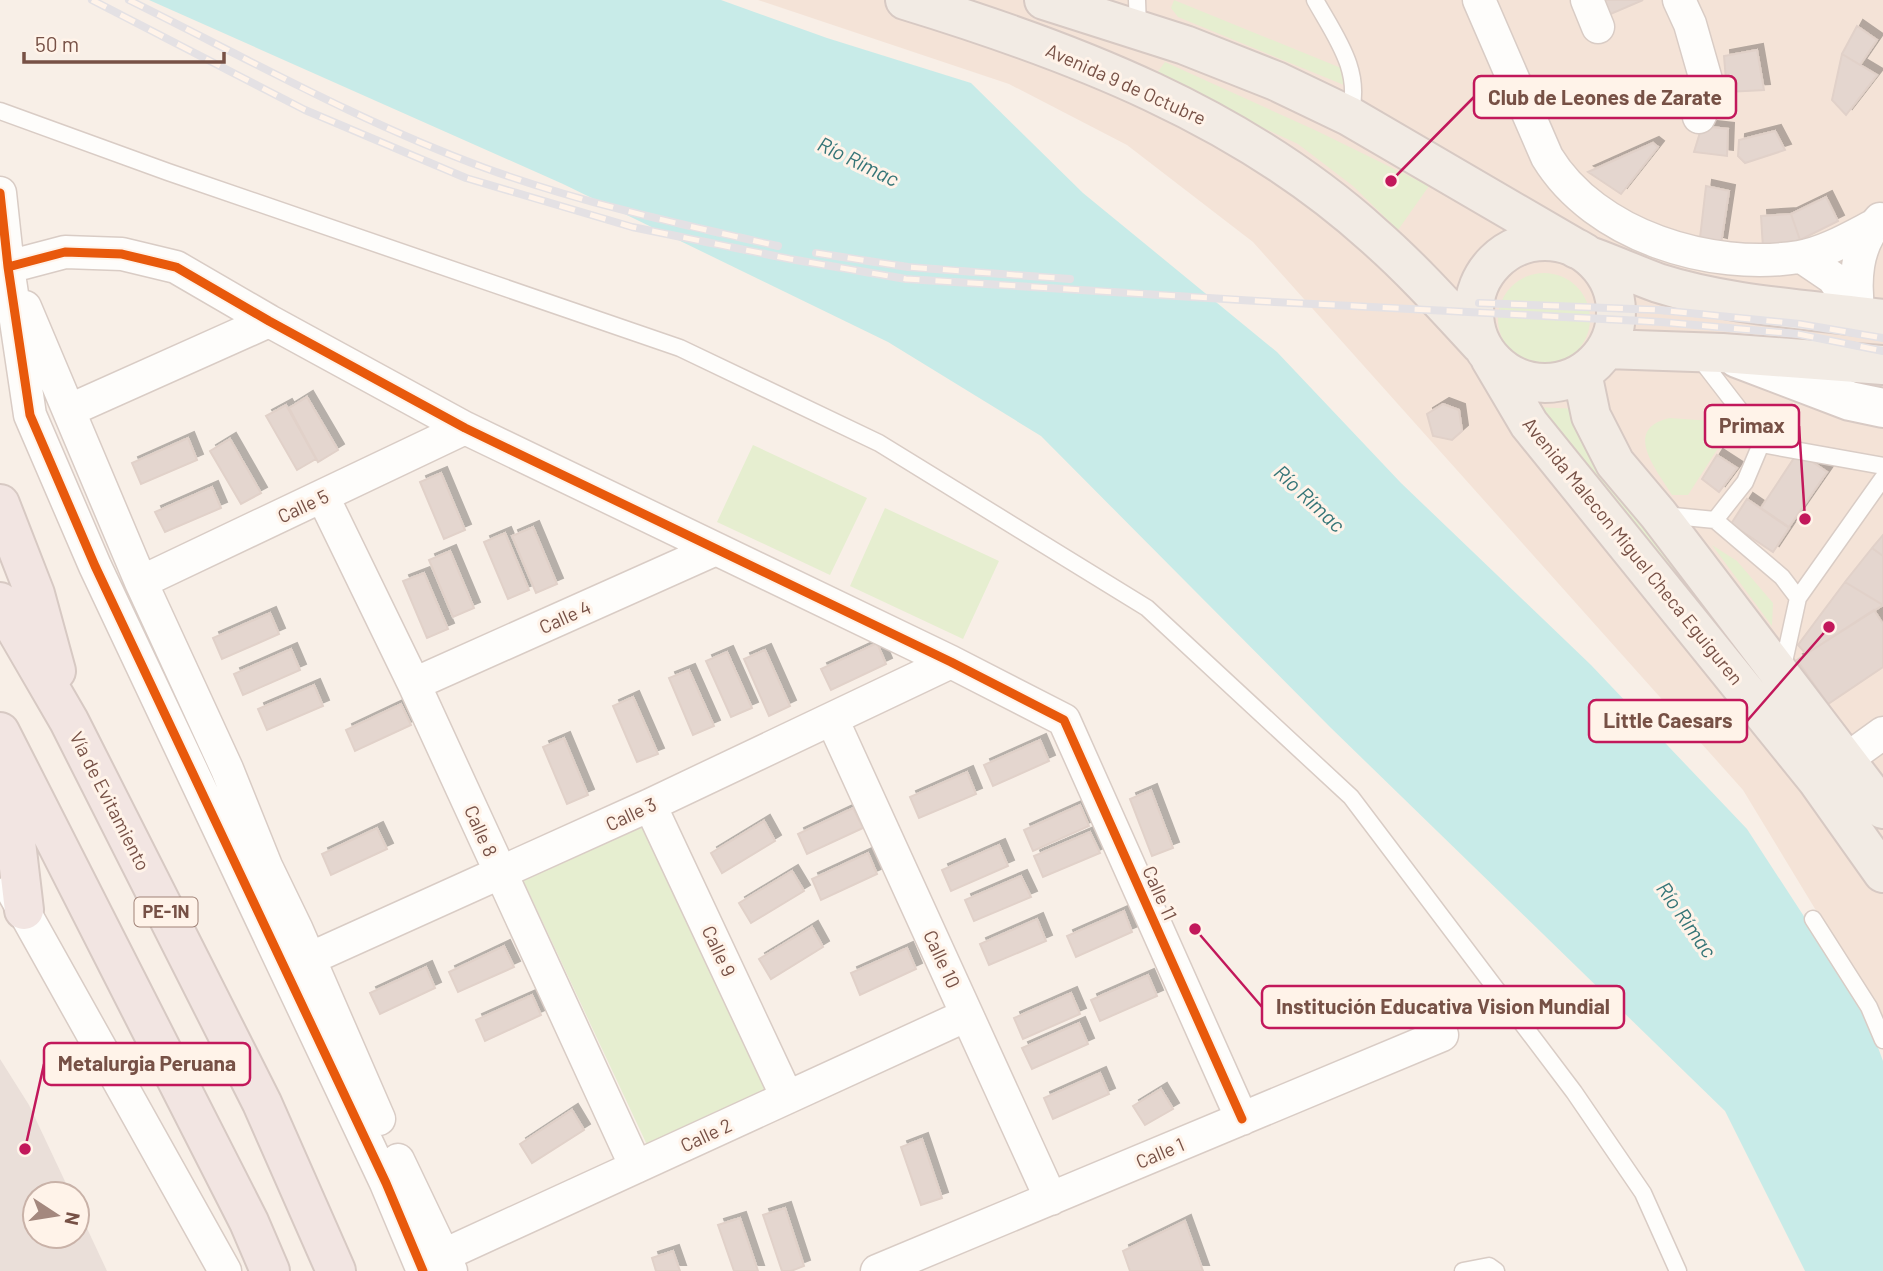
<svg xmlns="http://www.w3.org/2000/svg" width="1883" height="1271" font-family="Barlow,sans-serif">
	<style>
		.residential { fill: #f4e3d7 }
		.industrial { fill: #eadfd9 }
		.green { fill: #e6eed0 }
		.water { fill: #c8ebe8 }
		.building { fill: #e4d6cf; stroke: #e1d1c9; stroke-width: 2; filter: url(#shadow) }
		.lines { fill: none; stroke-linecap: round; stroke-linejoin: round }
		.lane-casing { stroke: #d9ccc5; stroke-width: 19 }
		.street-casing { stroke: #d9ccc5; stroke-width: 35 }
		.secondary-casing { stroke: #d8cac4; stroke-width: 42 }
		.primary-casing { stroke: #d7c9c3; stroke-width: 42 }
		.highway-casing { stroke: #d7c9c3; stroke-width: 42 }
		.lane { stroke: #fefdfb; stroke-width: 16 }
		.street { stroke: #fefdfb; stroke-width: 32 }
		.secondary { stroke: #fefdfb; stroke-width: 38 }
		.primary { stroke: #f2ebe4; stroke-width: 38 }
		.highway { stroke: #f2e5e2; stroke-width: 38 }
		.rail-casing { stroke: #e4e1e4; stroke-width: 8 }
		.rail { stroke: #fff3e9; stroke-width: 5; stroke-dasharray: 16; stroke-linecap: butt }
		.cycleway-casing { stroke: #fff3e9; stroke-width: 13 }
		.cycleway { stroke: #e8590c; stroke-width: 9 }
		.labels { text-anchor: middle; stroke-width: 6; stroke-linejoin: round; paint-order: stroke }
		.shield { fill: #fff3e9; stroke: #a08277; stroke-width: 2 }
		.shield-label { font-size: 18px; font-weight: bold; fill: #775146 }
		.street-label { font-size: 19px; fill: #775146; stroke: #fff3e9 }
		.water-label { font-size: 21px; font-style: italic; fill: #357577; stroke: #fff3e9 }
		.leader { fill: none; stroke: #c2185b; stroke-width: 2.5 }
		.callout-dot { fill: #c2185b; stroke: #fff3e9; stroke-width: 2.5 }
		.callout { fill: #fff3e9; stroke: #c2185b; stroke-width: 2.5 }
		.callout-label { font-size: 21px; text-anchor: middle; font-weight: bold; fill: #775146 }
	</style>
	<defs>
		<filter id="shadow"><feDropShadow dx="6" dy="-6" stdDeviation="0" flood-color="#0004"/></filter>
	</defs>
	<rect width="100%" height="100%" fill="#f8efe7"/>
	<path class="residential" d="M758,0H1883V1021L1743,790L1253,242L1127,145L1009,84Z"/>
	<path class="industrial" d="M0,1059L29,1105L71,1194H35V1236H77V1207L107,1271H0Z"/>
	<path class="green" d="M1174,0L1346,70L1347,84L1344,85L1178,17L1171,8Z
		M1165,62L1317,131L1429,186L1398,230L1353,186L1298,144L1154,77Z
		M1498 319a46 46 0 1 1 92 0a46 46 0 1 1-92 0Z
		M1535,407L1579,409L1730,632L1721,640Z
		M1670,418L1726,422L1722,442L1688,495H1672C1657,470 1621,429 1670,418Z
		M753,445L867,498L830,575L717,522Z
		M885,508L999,561L963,639L850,586Z
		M1712,545L1737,561L1773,603L1772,626Z
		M648,823L774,1088L648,1147L523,880Z"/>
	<path class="water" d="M149,0H721L827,38L971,83L1083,193L1277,352L1401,483L1591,665L1747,829L1863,1007L1883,1061V1271H1805L1725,1111L1330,727L1041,436L888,342L563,184Z"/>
	<path class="building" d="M1592,0H1643L1599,19Z
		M1857,26L1877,40L1860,65L1842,54Z
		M1757,50L1764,90L1727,92L1724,56Z
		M1842,54L1877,75L1846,115L1832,100Z
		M1702,126L1728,129L1727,156L1694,152Z
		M1775,131L1785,150L1745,163L1738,156L1739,140Z
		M1653,143L1658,147L1621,194L1588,172Z
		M1706,186L1729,191L1721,244L1700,238Z
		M1826,197L1838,221L1800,240L1791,214Z
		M1791,214L1800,240L1763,248L1761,216Z
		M307,397L338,450L318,462L289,408Z
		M1443,404L1459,410L1462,431L1452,440L1433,436L1427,414Z
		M286,405L316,459L297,470L266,416Z
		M188,438L197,460L141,484L132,463Z
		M230,439L261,493L241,504L210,451Z
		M1798,452L1827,472L1789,527L1761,508Z
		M1717,455L1737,468L1719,492L1702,479Z
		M441,473L465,530L444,539L420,482Z
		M212,487L221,508L165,532L155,512Z
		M1747,499L1789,528L1773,552L1731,524Z
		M533,527L557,584L536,593L512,536Z
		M505,533L529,590L508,599L484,542Z
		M1883,535V556L1872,548Z
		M1872,548L1883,556V605L1845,582Z
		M450,551L474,608L453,617L429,560Z
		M424,573L448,629L427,638L403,581Z
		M1845,582L1883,605L1806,654L1798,645Z
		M1874,610L1883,624V667L1828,704L1797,660Z
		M270,613L279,634L222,659L213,638Z
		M877,643L886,664L831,690L821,669Z
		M291,649L300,670L243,695L234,674Z
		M765,650L790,706L769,716L744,659Z
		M727,652L752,708L731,717L706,661Z
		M689,670L714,726L693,735L669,678Z
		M314,685L323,706L267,730L258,709Z
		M633,697L658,754L637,762L613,706Z
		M401,704L411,725L355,751L346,730Z
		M564,738L588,795L567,804L543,747Z
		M1040,740L1049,761L993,786L984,765Z
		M967,772L976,794L919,818L910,797Z
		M1151,790L1173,848L1152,856L1130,799Z
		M1080,805L1089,826L1033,851L1024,830Z
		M853,808L863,828L807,854L798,834Z
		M764,821L775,841L722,873L711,853Z
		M377,828L387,849L331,875L322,854Z
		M1090,832L1100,853L1043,877L1034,856Z
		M999,845L1008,866L951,891L942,870Z
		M868,853L877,874L821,900L812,879Z
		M792,871L804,891L751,923L739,903Z
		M1021,876L1031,897L974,921L965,900Z
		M1124,911L1132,932L1076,957L1067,936Z
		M1037,919L1046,941L989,965L980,944Z
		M812,927L823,947L771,979L759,959Z
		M504,946L514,967L458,992L449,972Z
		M907,948L916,969L860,995L851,973Z
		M426,967L435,988L380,1014L370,993Z
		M1148,975L1157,996L1100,1021L1091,1000Z
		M1071,993L1080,1014L1023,1039L1014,1018Z
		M532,995L541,1015L485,1041L476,1020Z
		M1079,1023L1088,1044L1032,1069L1022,1048Z
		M1100,1073L1109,1094L1053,1119L1044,1098Z
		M1161,1089L1173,1109L1145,1125L1133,1106Z
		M572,1110L584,1130L532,1163L520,1144Z
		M922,1139L942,1198L921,1205L901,1147Z
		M785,1208L804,1266L791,1271H782L763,1215Z
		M740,1218L758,1271H734L718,1225Z
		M1185,1221L1203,1271H1130L1123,1251Z
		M673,1251L680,1271H656L652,1258Z"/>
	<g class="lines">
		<defs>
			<path id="lane" d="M1137,0L1138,29
				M1315,0C1335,36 1364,73 1349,116
				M0,111L168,172L680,348L879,443L1147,608L1351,797L1574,1092L1643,1193L1678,1271
				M1698,356L1745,417L1761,444L1883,466
				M1664,515L1715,520L1782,577L1798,598
				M1715,520L1745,482L1761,444
				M1782,671L1798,598L1883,478
				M1813,919L1869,1007L1883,1040
				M1463,1271L1489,1266L1496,1271"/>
			<path id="street" d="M1479,0L1547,157C1595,236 1711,271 1799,257C1824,253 1850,238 1873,226
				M1587,0L1598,27
				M1679,0L1690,24L1710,94L1699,117
				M0,193L8,267L30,415L95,566L386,1183L423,1271
				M1802,257L1833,278L1858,314
				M8,267L65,252L122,254L176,267L269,321L465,428L951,662L1064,720L1242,1119
				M25,307L141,582L227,769L266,866L296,928L379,1119
				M1859,316C1854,282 1855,246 1880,219
				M70,410L269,321
				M323,497L414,684L636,1167
				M141,582L465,428
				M414,684L716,549
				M832,719L1051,1199
				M1847,759L1883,733
				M650,805L787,1097
				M12,890L225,1271
				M309,959L650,805L951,662
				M398,1160L451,1271
				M444,1255L967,1015
				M877,1271L1442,1035"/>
			<path id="secondary" d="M1737,358L1850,401L1883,408"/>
			<path id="primary" d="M905,0C1072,51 1242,116 1373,235C1412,269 1446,307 1481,345
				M1044,0L1185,45L1276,81L1349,116L1577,249
				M1474 312a71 71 0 1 1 142 0a71 71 0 1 1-142 0Z
				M1592,257C1614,265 1636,275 1658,283C1730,306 1808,309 1883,319
				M1606,349L1722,353L1883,365
				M1490,358L1529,424L1817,780L1883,873
				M1582,373L1591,416L1615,463L1658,514L1883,809"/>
			<path id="highway" d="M0,504L35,594L56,671
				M0,602L69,721L262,1103L336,1271
				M0,732L249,1222L270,1271
				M7,766L24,910"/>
		</defs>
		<use href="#lane" class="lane-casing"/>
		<use href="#street" class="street-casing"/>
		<use href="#secondary" class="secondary-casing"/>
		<use href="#primary" class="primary-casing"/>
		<use href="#highway" class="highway-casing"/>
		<use href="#lane" class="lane"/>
		<use href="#street" class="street"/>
		<use href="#secondary" class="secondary"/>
		<use href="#primary" class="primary"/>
		<use href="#highway" class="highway"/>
		<defs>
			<path id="rail" d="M92,0L305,110L466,178L632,227L790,259L906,279L1257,301L1661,322L1798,334L1883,351
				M129,0C246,58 362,123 485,168C581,203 679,224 778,246
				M816,253L908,267L1070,279
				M1479,303L1659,310L1800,324L1883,338"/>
		</defs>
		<use href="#rail" class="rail-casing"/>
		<use href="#rail" class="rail"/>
		<defs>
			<path id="cycleway" d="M0,193L8,267L30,415L95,566L386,1183L423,1271
				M8,267L65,252L122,254L176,267L269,321L465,428L951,662L1064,720L1242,1119"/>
		</defs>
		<use href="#cycleway" class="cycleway-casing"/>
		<use href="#cycleway" class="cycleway"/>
	</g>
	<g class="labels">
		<rect class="shield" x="134.5" y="897.5" width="63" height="29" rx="5"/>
		<g class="shield-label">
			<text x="166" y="918">PE-1N</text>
		</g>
		<g class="street-label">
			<text transform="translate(1126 84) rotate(24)" y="7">Avenida 9 de Octubre</text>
			<text transform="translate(303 506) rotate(-25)" y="7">Calle 5</text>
			<text transform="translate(1633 551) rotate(51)" y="7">Avenida Malecon Miguel Checa Eguiguren</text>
			<text transform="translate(565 617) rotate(-24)" y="7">Calle 4</text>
			<text transform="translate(110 801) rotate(63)" y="7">Vía de Evitamiento</text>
			<text transform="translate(631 814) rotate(-25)" y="7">Calle 3</text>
			<text transform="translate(481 831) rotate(66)" y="7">Calle 8</text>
			<text transform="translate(1160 893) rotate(66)" y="7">Calle 11</text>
			<text transform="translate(719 951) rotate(65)" y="7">Calle 9</text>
			<text transform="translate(942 959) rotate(65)" y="7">Calle 10</text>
			<text transform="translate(706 1135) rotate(-25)" y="7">Calle 2</text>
			<text transform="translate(1160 1153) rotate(-23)" y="7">Calle 1</text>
		</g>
		<g class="water-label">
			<text transform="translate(858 162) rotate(26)" y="7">Río Rímac</text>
			<text transform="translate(1309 499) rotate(43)" y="7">Río Rímac</text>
			<text transform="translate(1686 920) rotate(55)" y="7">Río Rímac</text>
		</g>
	</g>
	<path class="leader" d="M1391 181L1474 97M1805 519L1799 426M1829 627L1747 721M1195 929L1262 1007M25 1149L44 1064"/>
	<g class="callout-dot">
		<circle cx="1391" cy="181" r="7"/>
		<circle cx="1805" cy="519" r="7"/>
		<circle cx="1829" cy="627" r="7"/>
		<circle cx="1195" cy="929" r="7"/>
		<circle cx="25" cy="1149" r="7"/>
	</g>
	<g class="callout">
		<rect x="1474" y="76" width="262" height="42" rx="7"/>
		<rect x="1705" y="405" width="94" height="42" rx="7"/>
		<rect x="1589" y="700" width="158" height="42" rx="7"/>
		<rect x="1262" y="986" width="362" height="42" rx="7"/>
		<rect x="44" y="1043" width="206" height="42" rx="7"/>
	</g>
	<g class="callout-label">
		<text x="1605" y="105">Club de Leones de Zarate</text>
		<text x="1752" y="433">Primax</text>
		<text x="1668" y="728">Little Caesars</text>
		<text x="1443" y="1014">Institución Educativa Vision Mundial</text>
		<text x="147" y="1071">Metalurgia Peruana</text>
	</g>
	<g transform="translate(56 1215) rotate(102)"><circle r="33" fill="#fff3e9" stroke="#c9b2a8" stroke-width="2"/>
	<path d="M0-5L12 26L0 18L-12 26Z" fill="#a4887e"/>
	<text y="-10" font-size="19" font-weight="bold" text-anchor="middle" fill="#775146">N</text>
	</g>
	<path d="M24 52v10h200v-10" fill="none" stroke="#775146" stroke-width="3.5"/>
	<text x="35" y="52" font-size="21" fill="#775146" stroke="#fff3e9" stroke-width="5" paint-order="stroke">50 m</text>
</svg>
